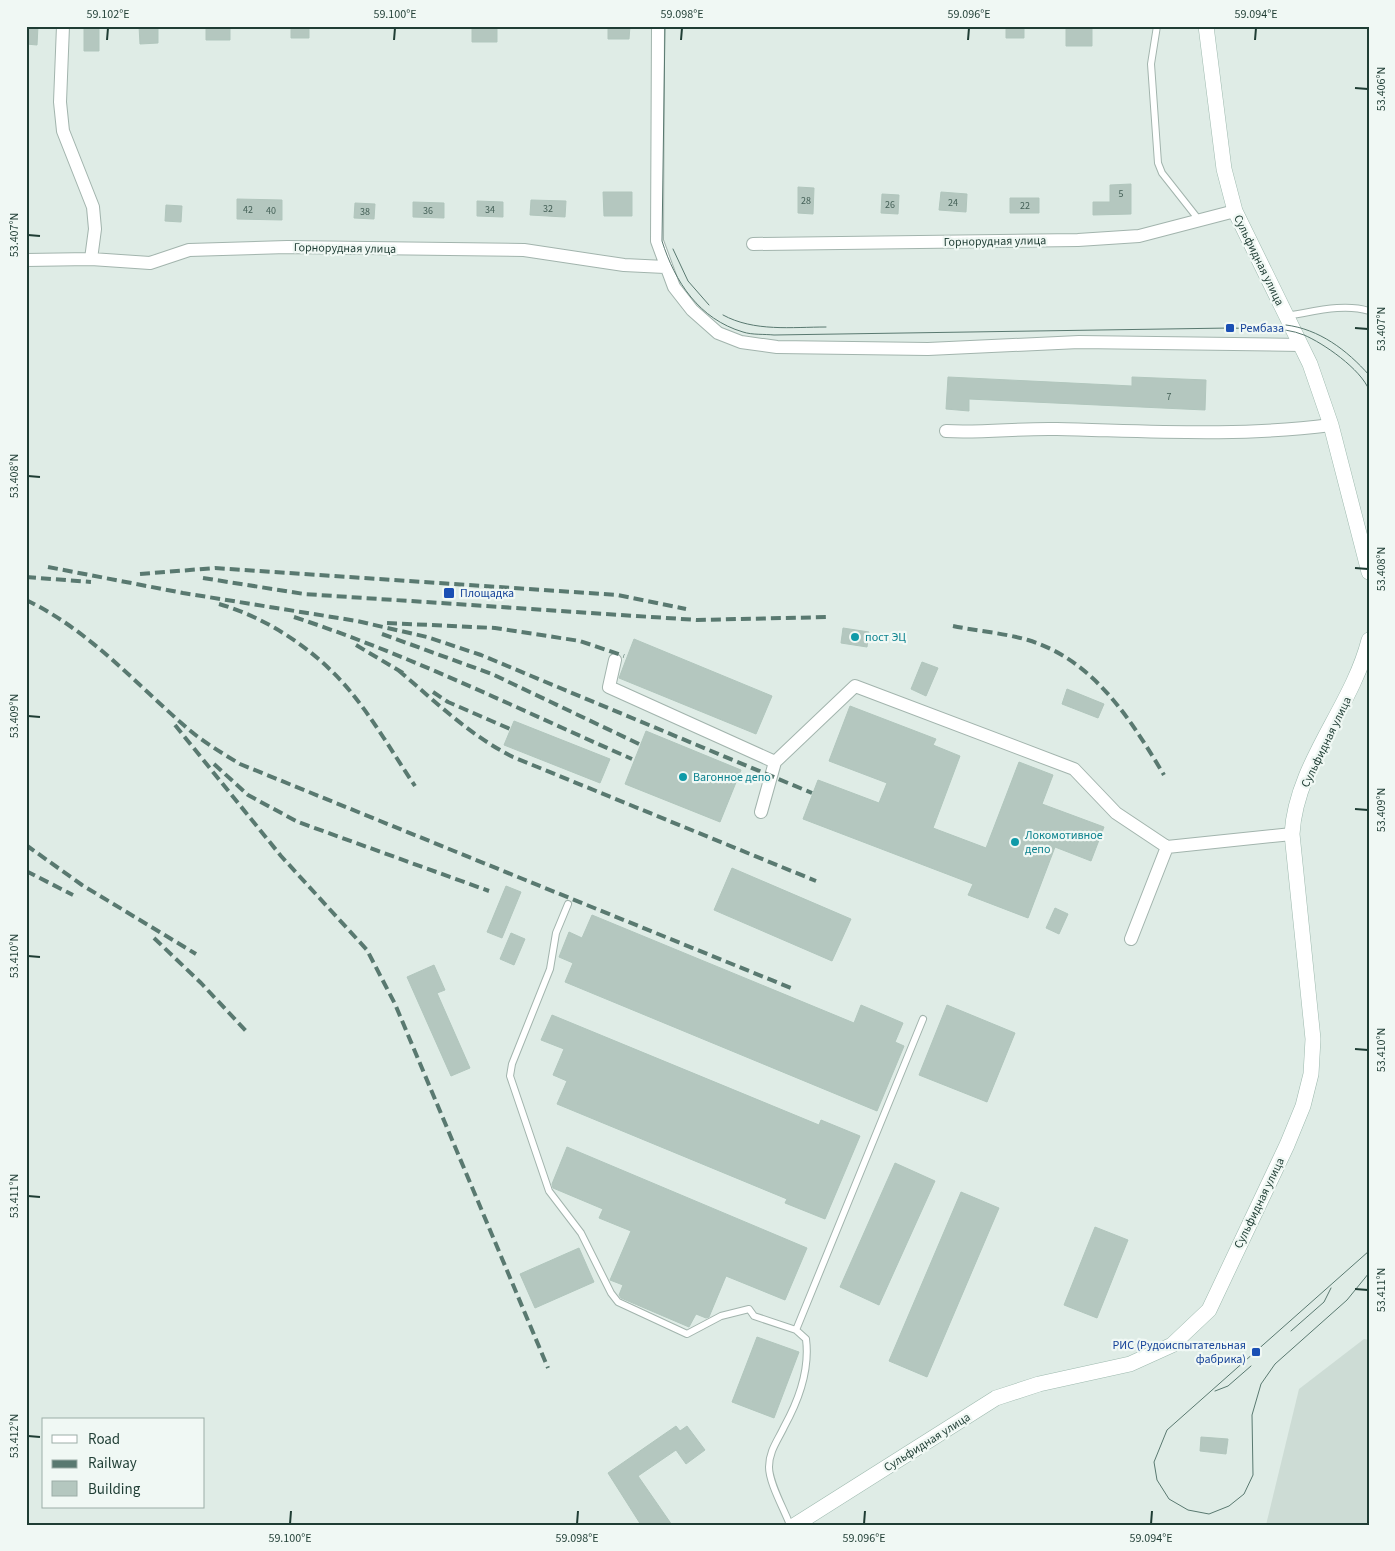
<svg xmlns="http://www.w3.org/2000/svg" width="1395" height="1551" font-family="'Source Sans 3',sans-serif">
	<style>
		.built { fill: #cddcd5 }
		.building { fill: #b4c7bf; stroke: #b1c6bd }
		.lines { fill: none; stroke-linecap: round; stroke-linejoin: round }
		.lane-casing { stroke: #a2b4ad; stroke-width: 8 }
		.street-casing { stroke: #a2b4ad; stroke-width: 14 }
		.secondary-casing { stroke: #9db9ae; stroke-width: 16 }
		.lane { stroke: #fff; stroke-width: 6 }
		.street { stroke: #fff; stroke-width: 12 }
		.secondary { stroke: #fff; stroke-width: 15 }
		.tram { stroke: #597970; stroke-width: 1 }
		.rail { stroke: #597970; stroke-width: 4; stroke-dasharray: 10 5; stroke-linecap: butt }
		.ticks { fill: none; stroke: #1f3d34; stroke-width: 2 }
		.transit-dot { fill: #1a4fb4; stroke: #f0f8f4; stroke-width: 2 }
		.culture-dot { fill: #0f9aa8; stroke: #f0f8f4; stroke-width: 2 }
		.labels { text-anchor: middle; stroke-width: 4.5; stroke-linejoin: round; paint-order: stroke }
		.number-label { font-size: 10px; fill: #446057 }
		.street-label { font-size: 12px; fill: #1f3d34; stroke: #f0f8f4 }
		.transit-label { font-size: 12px; fill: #164399; stroke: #f0f8f4; text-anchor: start }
		.culture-label { font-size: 12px; fill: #0d838f; stroke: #f0f8f4; text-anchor: start }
		.neatline { fill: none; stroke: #1f3d34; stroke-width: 2 }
		.ticks-label { font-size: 12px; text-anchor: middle; fill: #1f3d34 }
	</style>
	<rect width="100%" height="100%" fill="#dfece6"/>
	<path class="built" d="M1364,1339L1369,1340V1525H1266L1299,1389Z"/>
	<path class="building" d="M26,26H38L37,45L26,44Z
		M84,26H99V51H84Z
		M139,26H158V43L140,44Z
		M206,26H230V40H206Z
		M291,26H309V38H291Z
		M472,26H497V42H472Z
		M608,26H630L629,39H608Z
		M1006,26H1024V38H1006Z
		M1066,26H1092V46H1066Z
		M1131,184V214L1093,215V202H1110V185Z
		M798,187L814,188L813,214L798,213Z
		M603,192H632V216H604Z
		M941,192L967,194L966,212L939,210Z
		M882,194L899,195L898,214L881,213Z
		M1010,198H1039V213H1010Z
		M237,199L282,200V220L237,219Z
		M531,200L566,201L565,217L530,215Z
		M477,201L503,202V217L477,216Z
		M413,202L444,203V218L413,217Z
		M355,203L375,204L374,219L354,218Z
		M166,205L182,206L181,222L165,221Z
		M948,377L1132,386V377L1206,380L1205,410L969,399V411L946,409Z
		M843,628L869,632L867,647L841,643Z
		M634,639L772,696L756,734L619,678Z
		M922,662L938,668L926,696L911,689Z
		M1067,689L1104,704L1098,718L1062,704Z
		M850,706L936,739L933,745L960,756L933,828L986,848L1019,762L1053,775L1042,804L1104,827L1091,861L1055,847L1028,918L968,895L973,884L803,819L818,780L879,803L887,783L829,761Z
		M514,721L610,759L600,783L504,745Z
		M646,731L741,770L720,822L625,784Z
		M732,868L851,919L832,961L714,910Z
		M506,886L521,892L502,938L487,932Z
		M1055,908L1068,914L1059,934L1046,928Z
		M592,915L854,1023L861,1005L903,1023L895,1042L904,1046L877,1111L565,982L573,963L559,957L569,932L582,938Z
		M511,933L525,939L514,965L500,959Z
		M434,965L445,990L437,993L470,1068L451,1076L407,977Z
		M947,1005L1015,1033L987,1102L919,1075Z
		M552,1015L819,1125L821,1120L860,1136L825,1219L785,1203L787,1199L557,1104L567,1081L553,1075L564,1049L541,1040Z
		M567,1147L807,1248L785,1300L726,1276L709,1317L706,1318L696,1314L689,1327L621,1298L619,1295L623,1285L610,1280L631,1231L599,1218L603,1209L553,1188L552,1184Z
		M895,1163L935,1181L879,1305L840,1287Z
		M961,1192L999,1208L927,1377L889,1361Z
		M1095,1227L1128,1240L1097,1318L1064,1305Z
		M579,1248L594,1282L535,1308L520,1274Z
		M757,1337L799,1352L774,1418L732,1402Z
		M676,1426L680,1431L687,1426L705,1450L686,1464L676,1450L638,1476L672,1525H641L608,1473Z
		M1201,1437L1228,1439L1226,1454L1200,1451Z"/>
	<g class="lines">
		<defs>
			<path id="lane" d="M1157,26L1151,64L1158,163L1162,173L1199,220
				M1286,316C1313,312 1343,303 1369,311
				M568,904L556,933L550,969L512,1064L510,1076L549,1191L581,1233L611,1293L618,1302L687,1334L721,1316L749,1309L754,1316L796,1330
				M790,1525C784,1509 769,1483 769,1467C769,1451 778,1440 784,1427C799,1400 810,1370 806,1339L796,1330L923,1019"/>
			<path id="street" d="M63,26L60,102L63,131L93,207L95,229L91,259
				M658,26L657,241L674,287L692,310L718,333L741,342L777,347L928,349L1079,342L1301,345
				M753,244L1078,240L1139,236L1235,211
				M26,260L91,259L150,263L189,250L287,247L524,250L624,265L665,267
				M946,431C983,433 1020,428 1057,429C1149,431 1238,437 1331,425
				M615,660L609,687L775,762
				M761,812L775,762L855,686L1074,769L1116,813L1167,847
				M1131,939L1167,847L1292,834"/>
			<path id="secondary" d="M1206,26L1224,169L1235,211L1310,364L1331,425L1369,572
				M795,1525L996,1398L1039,1384L1130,1364L1172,1345L1209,1310L1287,1145L1303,1106L1311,1074L1313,1039L1292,834C1296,764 1352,707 1369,640"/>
		</defs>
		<use href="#lane" class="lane-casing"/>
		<use href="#street" class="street-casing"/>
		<use href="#secondary" class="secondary-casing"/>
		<use href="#lane" class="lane"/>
		<use href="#street" class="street"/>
		<use href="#secondary" class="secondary"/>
		<path class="tram" d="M665,26L662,241C675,282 699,319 743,332C752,335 764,334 774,335L1230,328C1253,329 1282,326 1304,335C1323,343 1361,369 1369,390
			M673,249L688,281L709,305
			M723,315C754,332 792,327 826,327
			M1286,325C1319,329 1347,350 1369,375
			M1369,1251L1167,1430L1154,1462L1157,1480L1169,1499L1188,1510L1209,1514L1229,1506L1244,1494L1253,1475L1252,1415L1261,1384L1275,1364L1347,1300L1369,1273
			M1291,1331L1324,1302L1331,1288
			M1215,1391L1228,1386L1251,1366"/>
		<path class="rail" d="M48,567L183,593L357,621L427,637L481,655L812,793
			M140,574L215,568L618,595L686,609
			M26,577L91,582
			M203,578L304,594L697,620L830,617
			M26,600C89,630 135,683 187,728C203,742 222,753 240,764L791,988
			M219,604C268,618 317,651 350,691C374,720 394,755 415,786
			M294,617C410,655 520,710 632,759
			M387,623L495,628L580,641L624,656
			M953,626C977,631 1004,633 1028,640C1094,660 1131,720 1164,775
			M382,634L492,674L639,744
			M356,645L403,673
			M398,670C435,701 469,735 513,757L816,881
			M433,692L448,702L510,729
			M175,725L281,856L367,950L395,1004L548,1368
			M214,764L248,795L298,822L489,891
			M26,845L82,885L196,954
			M26,871L73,895
			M154,938L201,983L246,1031"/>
	</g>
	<path class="ticks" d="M107,40L108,28M394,40L395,28M681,40L682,28M968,40L969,28M1255,40L1256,28M1355,88L1368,89M28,235L40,236M1355,328L1368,329M28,476L40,477M1355,568L1368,569M28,716L40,717M1355,809L1368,810M28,956L40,957M1355,1049L1368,1050M28,1196L40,1197M1355,1289L1368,1290M28,1436L40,1437M290,1524L291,1511M577,1524L578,1511M864,1524L865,1511M1151,1524L1152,1511"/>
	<g class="transit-dot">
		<rect x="1225" y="323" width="10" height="10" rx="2.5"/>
		<rect x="443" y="587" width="12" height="12" rx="2.5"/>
		<rect x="1251" y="1347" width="10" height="10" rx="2.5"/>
	</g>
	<g class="culture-dot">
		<circle cx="855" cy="637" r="5"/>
		<circle cx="683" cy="777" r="5"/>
		<circle cx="1015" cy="842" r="5"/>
	</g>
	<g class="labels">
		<g class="number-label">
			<text x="1121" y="197">5</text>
			<text x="806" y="204">28</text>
			<text x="953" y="206">24</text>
			<text x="890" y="208">26</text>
			<text x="1025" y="209">22</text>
			<text x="548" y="212">32</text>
			<text x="248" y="213">42</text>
			<text x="490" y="213">34</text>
			<text x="271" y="214">40</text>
			<text x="428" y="214">36</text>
			<text x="365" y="215">38</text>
			<text x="1169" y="400">7</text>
		</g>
		<g class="street-label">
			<text transform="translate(995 241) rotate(-1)" y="4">Горнорудная улица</text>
			<text transform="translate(345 248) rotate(1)" y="4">Горнорудная улица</text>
			<text transform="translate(1259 260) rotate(64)" y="4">Сульфидная улица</text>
			<text transform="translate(1326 742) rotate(-64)" y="4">Сульфидная улица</text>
			<text transform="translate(1259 1203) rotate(-64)" y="4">Сульфидная улица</text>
			<text transform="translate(927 1442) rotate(-32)" y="4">Сульфидная улица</text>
		</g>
		<g class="transit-label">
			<text x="1240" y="332">Рембаза</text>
			<text x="460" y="597">Площадка</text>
			<text x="1246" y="1349" text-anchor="end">РИС (Рудоиспытательная<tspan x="1246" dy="14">фабрика)</tspan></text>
		</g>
		<g class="culture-label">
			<text x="865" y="641">пост ЭЦ</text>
			<text x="693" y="781">Вагонное депо</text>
			<text x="1025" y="839">Локомотивное<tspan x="1025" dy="14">депо</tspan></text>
		</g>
	</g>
	<rect width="1395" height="1551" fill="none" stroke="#f0f8f4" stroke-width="55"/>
	<rect x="42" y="1418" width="162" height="90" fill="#f0f8f4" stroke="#9cada7"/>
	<rect x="52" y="1435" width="25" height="8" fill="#ffffff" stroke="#9cada7"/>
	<text x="88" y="1444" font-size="15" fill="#1f3d34">Road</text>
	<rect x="52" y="1460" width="25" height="8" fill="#597970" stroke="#9cada7"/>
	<text x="88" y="1468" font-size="15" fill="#1f3d34">Railway</text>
	<rect x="52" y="1481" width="25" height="15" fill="#b4c7bf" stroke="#9cada7"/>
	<text x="88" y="1494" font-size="15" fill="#1f3d34">Building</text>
	<rect x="28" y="28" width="1340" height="1496" class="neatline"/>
	<g class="ticks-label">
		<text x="108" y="18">59.102°E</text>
		<text x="395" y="18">59.100°E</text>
		<text x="682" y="18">59.098°E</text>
		<text x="969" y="18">59.096°E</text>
		<text x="1256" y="18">59.094°E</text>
		<text transform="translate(1381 89) rotate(-90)" y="4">53.406°N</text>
		<text transform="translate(14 235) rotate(-90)" y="4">53.407°N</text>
		<text transform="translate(1381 329) rotate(-90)" y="4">53.407°N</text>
		<text transform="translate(14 476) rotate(-90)" y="4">53.408°N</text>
		<text transform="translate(1381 569) rotate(-90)" y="4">53.408°N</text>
		<text transform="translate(14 716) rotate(-90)" y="4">53.409°N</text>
		<text transform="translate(1381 810) rotate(-90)" y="4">53.409°N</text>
		<text transform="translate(14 956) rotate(-90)" y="4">53.410°N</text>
		<text transform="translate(1381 1050) rotate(-90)" y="4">53.410°N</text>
		<text transform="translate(14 1196) rotate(-90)" y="4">53.411°N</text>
		<text transform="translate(1381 1290) rotate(-90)" y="4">53.411°N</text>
		<text transform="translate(14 1436) rotate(-90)" y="4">53.412°N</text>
		<text x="290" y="1542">59.100°E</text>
		<text x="577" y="1542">59.098°E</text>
		<text x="864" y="1542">59.096°E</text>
		<text x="1151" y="1542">59.094°E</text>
	</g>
</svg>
